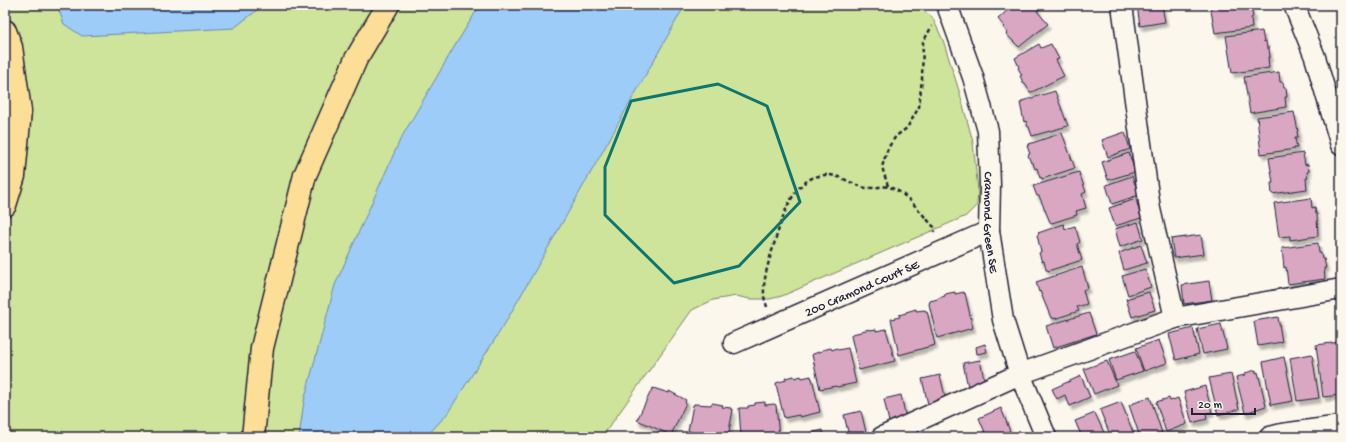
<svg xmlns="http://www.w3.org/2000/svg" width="1346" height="442" font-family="'Gochi Hand',sans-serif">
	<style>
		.green { fill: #cde49a; stroke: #78836a }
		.water { fill: #9eccf9; stroke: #6c88ad }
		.building { fill: #daa7c3; stroke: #22223b; filter: url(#shadow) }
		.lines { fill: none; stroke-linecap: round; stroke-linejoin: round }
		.minor-casing { stroke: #22223b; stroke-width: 23 }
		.highway-casing { stroke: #22223b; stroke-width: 25 }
		.path { stroke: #22223b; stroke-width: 2.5; stroke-dasharray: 4 3; stroke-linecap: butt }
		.minor { stroke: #fbf7ec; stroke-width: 20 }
		.highway { stroke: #fcde96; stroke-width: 22 }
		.marked { fill: none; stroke: #0f766e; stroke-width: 3; stroke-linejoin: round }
		.labels { text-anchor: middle; stroke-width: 4; stroke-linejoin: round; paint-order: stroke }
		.street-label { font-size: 13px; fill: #22223b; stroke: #fbf7ec }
	</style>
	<defs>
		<filter id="shadow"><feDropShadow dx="2.5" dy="4.5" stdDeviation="1" flood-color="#0004"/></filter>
	</defs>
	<rect width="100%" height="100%" fill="#fbf7ec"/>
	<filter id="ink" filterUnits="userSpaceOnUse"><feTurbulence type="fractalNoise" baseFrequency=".025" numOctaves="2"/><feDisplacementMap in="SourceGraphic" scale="8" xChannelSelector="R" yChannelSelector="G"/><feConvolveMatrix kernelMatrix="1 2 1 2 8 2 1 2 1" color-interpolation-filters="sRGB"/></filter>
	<g filter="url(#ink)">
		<path class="green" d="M5,5H919L923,10L932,17L943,40L960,94L973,142L978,190L977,205L966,216L782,296L770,299H750L736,296L713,300L692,310L602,437H5Z"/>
		<path class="water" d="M57,5H259L256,11L234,28L82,36L64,24Z
			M480,5H685L573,204L504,325L447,414L426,437H299L304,401L335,285L400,140L453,49Z"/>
		<path class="building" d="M1013,5H1035L1039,10L1037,11L1048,24L1019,47L1006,34L1008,33L1003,27L1004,26L998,19Z
			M1137,5H1162L1165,22L1140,26Z
			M1210,5H1249L1250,8L1251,7L1253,17L1251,18L1252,28L1215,33Z
			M1338,5H1341V14H1340Z
			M1262,31L1264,42L1266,41L1267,48H1269L1270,57H1268L1269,68L1232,73L1226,36Z
			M1039,44L1041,48L1051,44L1059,59L1056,60L1064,76L1032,92H1030L1025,84H1024L1020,76L1022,75L1018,68L1019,67L1015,58Z
			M1279,72L1280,82H1283L1284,88H1286L1287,97H1285L1286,107L1250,113L1244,77Z
			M1055,91L1068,126L1032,136L1029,127H1028L1026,121L1024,122L1020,103H1022V101Z
			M1294,112L1298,131H1297L1298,138H1295L1297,148H1294L1295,149L1261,154L1257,117Z
			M1125,132L1130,149L1108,157L1102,140Z
			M1062,133L1075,168L1042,179L1041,177L1040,178L1037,168L1035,169L1033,163H1031L1028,155L1030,154L1027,146L1029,145V144Z
			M1129,153L1135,172L1108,180L1102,162Z
			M1303,153L1305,165L1308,164L1309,171L1307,172L1308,178H1306L1307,189L1272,194L1271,183H1273L1269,158Z
			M1079,172L1086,192L1082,194L1086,208L1076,211L1077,215L1052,223L1050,222L1039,196H1037L1033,186Z
			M1132,176L1139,195L1112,204L1106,185Z
			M1311,198L1312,208L1315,207L1316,214H1317L1318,236L1290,240V236L1279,237L1274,203Z
			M1136,199L1141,218L1115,226L1109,208Z
			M1138,222L1143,239L1120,247L1115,229Z
			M1064,224L1065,229L1075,226L1080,242L1077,244L1082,260L1048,271V270H1046L1044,261L1042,262L1039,253L1041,252L1037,235L1039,234L1038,233Z
			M1201,235L1204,254L1174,258L1171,239Z
			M1318,243L1319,253H1321L1322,259H1324L1326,268H1324L1325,279L1288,284L1286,267L1284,268L1282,248Z
			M1141,245L1147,263L1124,270L1119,253Z
			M1082,267L1088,288L1083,290L1087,304L1077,307L1079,311L1054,319V318H1051L1040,291L1039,292L1036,282Z
			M1145,269L1151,287L1128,295L1122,276Z
			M1209,281L1212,300L1184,304L1182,285Z
			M955,292V294L964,292V294L965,293L973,328L937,338L929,304L930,301L938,299V298L945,296V294Z
			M1149,292L1155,310L1132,317L1126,299Z
			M916,309V311L925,310V311H927L935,345L899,355L891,319L900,317L899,315L906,313V312Z
			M1089,313L1096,334L1053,348L1046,326Z
			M1278,317L1282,342L1258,346L1254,321Z
			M1221,324L1227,349L1203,354L1197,329Z
			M1193,328L1199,354L1176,360L1169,334Z
			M870,329V330L876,329V331L886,329L895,361L859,370L851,336L852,334L861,332V331Z
			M1159,340L1167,363L1144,371L1136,348Z
			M1340,342L1341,395L1323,397L1316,345Z
			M985,344L987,352L977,354L976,347Z
			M831,348L832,350L837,348L838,350L848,348L856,383L837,387L836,386L820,389L812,355L813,354L822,351V350Z
			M1135,351L1143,371L1116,380L1109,360Z
			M1312,354L1319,398L1297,401L1290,358Z
			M1284,357L1293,401L1271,405L1263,362Z
			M980,360L985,383L968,387L963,363Z
			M1107,361L1117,385L1094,394L1084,369Z
			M1256,370V373L1258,372L1266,406L1245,413L1236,377L1245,375V373Z
			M1231,374L1239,409L1218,415L1209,378Z
			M940,375L946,400L928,404L922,379Z
			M794,376L795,378L801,376L802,378L811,376V378H812L820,412L800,417L799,415L784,418L776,384V383L786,380L785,378Z
			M1081,376L1090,397L1070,406L1065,395L1057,399L1052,389Z
			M1205,386L1212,412L1206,413L1207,419L1192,423L1184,392Z
			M653,388L669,393V391L686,400L685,402L686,403L671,435L637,420L652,389H653Z
			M901,395L906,418L889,422L884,399Z
			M1150,397L1162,433L1150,437H1140L1129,405Z
			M1169,398L1170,401L1178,398L1187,424L1166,432L1156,402Z
			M765,402V405L774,404L776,405L779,437H741L739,408H748V406L755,405V403Z
			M1121,402L1135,437H1111L1100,410Z
			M712,403L723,405L722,407L731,408V410H733L728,436L691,437L692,432L688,431L693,405H694V404L711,405Z
			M1001,408L1010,431L996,437H987L979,418Z
			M861,411L866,432L849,436L844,415Z
			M1095,413L1106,437H1082L1075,421Z
			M823,430L824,437H807L806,434Z"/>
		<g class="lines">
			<defs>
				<g id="minor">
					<path id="s1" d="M947,5L973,77L988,131L990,185L989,231L1003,320L1020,374L1046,437"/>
					<path d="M1122,5L1150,209L1175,318"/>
					<path d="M1294,5L1315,57L1341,145"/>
					<path id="s2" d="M734,343L989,231"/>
					<path d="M882,437L1020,374L1175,318L1341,289"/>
					<path d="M1270,437L1282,434L1341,426"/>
				</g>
				<path id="highway" d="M5,31L11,47L20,111L14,176L5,205
					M253,437L262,348L305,175L356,59L388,5"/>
			</defs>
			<use href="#minor" class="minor-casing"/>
			<use href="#highway" class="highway-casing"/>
			<path class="path" d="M888,186L882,167L888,148L896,136L907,128L919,107L922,79L923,42L932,26
				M767,307C766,303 764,299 764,295C763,277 770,258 775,241C783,216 793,177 825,175C838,174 850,183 862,187C871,190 881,185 889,187C907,192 921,214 934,227L935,232"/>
			<use href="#minor" class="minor"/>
			<use href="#highway" class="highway"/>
		</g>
	</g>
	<path class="marked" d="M718,84L767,106L800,202L739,266L674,283L605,215V167L631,101Z"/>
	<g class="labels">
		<g class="street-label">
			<text dy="5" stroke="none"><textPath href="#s1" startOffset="224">Cramond Green SE</textPath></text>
			<text dy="5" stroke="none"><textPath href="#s2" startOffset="139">200 Cramond Court SE</textPath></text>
		</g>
	</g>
	<rect width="1346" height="442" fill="none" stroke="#fbf7ec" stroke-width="20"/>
	<rect x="10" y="10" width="1326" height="422" fill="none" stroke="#22223b" stroke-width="1.5" filter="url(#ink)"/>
	<path d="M1192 408v6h63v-6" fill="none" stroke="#22223b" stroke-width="2"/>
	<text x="1198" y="408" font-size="12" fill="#22223b" stroke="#fbf7ec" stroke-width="3" paint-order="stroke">20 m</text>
</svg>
